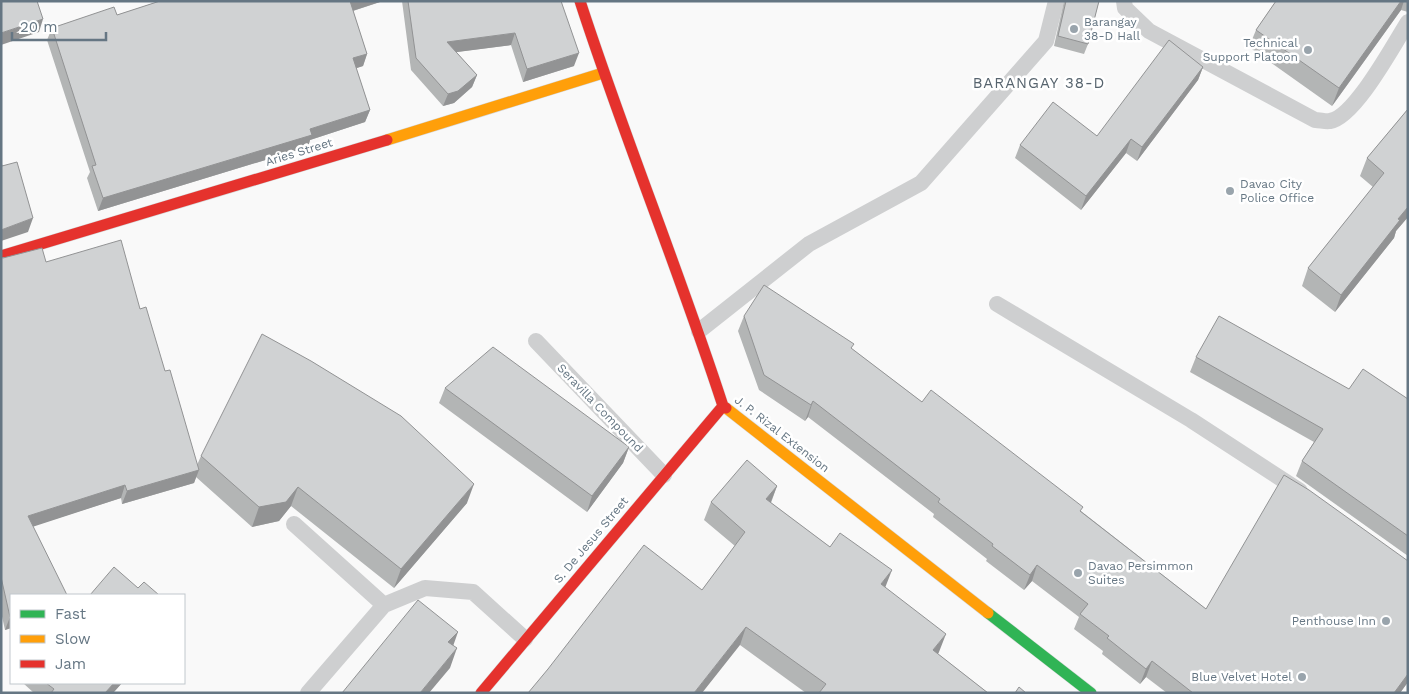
<svg xmlns="http://www.w3.org/2000/svg" width="1409" height="694" font-family="'Work Sans',sans-serif">
	<style>
		.lines { fill: none; stroke-linecap: round; stroke-linejoin: round }
		.fast-casing { stroke: #d5d6d7; stroke-width: 12 }
		.slow-casing { stroke: #d5d6d7; stroke-width: 12 }
		.jam-casing { stroke: #d5d6d7; stroke-width: 12 }
		.lane { stroke: #cecfd0; stroke-width: 16 }
		.fast { stroke: #30b455; stroke-width: 11 }
		.slow { stroke: #ff9f0a; stroke-width: 11 }
		.jam { stroke: #e5322d; stroke-width: 11 }
		.wall { fill: #b3b5b5 }
		.shaded-wall { fill: #929394 }
		.building { fill: #d0d2d3; stroke: #929394 }
		.poi-dot { fill: #99a4ac; stroke: #fff; stroke-width: 2 }
		.labels { text-anchor: middle; stroke-width: 5; stroke-linejoin: round; paint-order: stroke }
		.poi-label { font-size: 12px; fill: #657683; stroke: #fff; text-anchor: start }
		.street-label { font-size: 12px; fill: #657683; stroke: #fff }
		.quarter-label { font-size: 15px; letter-spacing: 1px; fill: #57646e; stroke: #fff }
	</style>
	<rect width="100%" height="100%" fill="#f9f9f9"/>
	<g class="lines">
		<defs>
			<path id="fast" d="M988,613L1091,693"/>
			<path id="slow" d="M387,140L603,73
				M726,408L988,613"/>
			<path id="jam" d="M580,1C624,137 679,270 723,406L726,408
				M1,256L387,140
				M481,693L723,406"/>
		</defs>
		<use href="#fast" class="fast-casing"/>
		<use href="#slow" class="slow-casing"/>
		<use href="#jam" class="jam-casing"/>
		<path class="lane" d="M1124,1L1125,8L1149,31L1315,120C1320,120 1326,122 1330,121C1355,117 1394,44 1408,22
			M997,304L1191,420L1300,491
			M699,331L809,244L921,183L1046,41L1056,1
			M536,341L664,475
			M294,524L384,605
			M308,693L384,605L425,588L473,592L525,639"/>
		<use href="#fast" class="fast"/>
		<use href="#slow" class="slow"/>
		<use href="#jam" class="jam"/>
	</g>
	<path class="wall" d="M160,1H383L353,11L367,54L363,66L356,68L370,110L365,122L310,140L308,147L98,211L87,178L90,172L47,40L52,28L117,15Z
		M402,1H561L574,66L523,82L511,45L456,52L477,75L472,87L454,103L443,106L411,70Z
		M1064,1H1099L1088,44L1084,54L1054,46Z
		M1276,1H1408V12L1401,10L1332,106L1249,47L1256,30Z
		M1203,67L1198,80L1137,161L1126,153L1081,210L1015,158L1020,145L1097,136Z
		M1408,109V217L1396,231L1394,238L1335,312L1302,286L1308,268L1373,187L1360,176L1367,158Z
		M1,257L46,262L140,309L165,371L197,465L201,456L467,503L394,588L291,506L279,521L252,527L196,477L194,483L122,504L121,498L33,526L11,628L5,630L1,612Z
		M744,316L852,349L922,402L1081,511L1206,609L1408,561V682L1400,693H1167L1146,677L1140,684L1102,654L1103,651L1074,629L1079,617L1032,581L1024,590L986,561L987,559L933,517L934,514L808,417L805,421L759,390L738,331Z
		M1196,357L1349,389L1408,399V556L1296,476L1302,461L1314,442L1190,372Z
		M445,388L629,447L623,463L587,512L439,403Z
		M777,486L771,503L830,547L885,587L939,652L938,654L988,693H806L740,645L702,590L735,546L704,520L711,502Z
		M23,683H122L113,693H34Z"/>
	<path class="shaded-wall" d="M350,1H383L346,13Z
		M1401,1H1404L1401,10L1332,106L1339,88Z
		M43,19L39,32L1,45V33Z
		M515,33L511,45L442,54L447,42Z
		M579,53L574,66L523,82L527,69Z
		M367,54L363,66L348,71L353,58Z
		M1203,67L1198,80L1137,161L1142,147Z
		M477,75L472,87L454,103L443,106L448,94Z
		M370,110L365,122L310,140L308,147L98,211L103,198L310,129Z
		M1131,139L1126,153L1081,210L1086,196Z
		M1408,207V217L1396,231L1394,238L1335,312L1341,295L1398,219Z
		M33,218L28,232L1,241V230Z
		M813,401L808,417L805,421L811,405Z
		M629,447L623,463L587,512L592,496Z
		M199,470L194,483L122,504L127,491Z
		M474,484L467,503L394,588L401,569Z
		M125,485L121,498L23,530L28,516Z
		M777,486L770,504L766,499Z
		M298,487L291,506L279,521L252,527L259,507Z
		M1037,565L1032,581L1024,590L1030,575Z
		M892,570L885,588L881,584Z
		M11,616V628L5,630L10,617Z
		M746,627L740,645L702,693H694Z
		M458,632L451,652L448,642Z
		M946,634L939,652L926,668L933,650Z
		M457,648L450,668L429,693H420Z
		M1152,661L1146,677L1140,684L1146,669Z
		M1408,674V682L1400,693H1394Z
		M114,683H122L113,693H105Z"/>
	<path class="building" d="M1,1H37L43,19L1,33Z
		M160,1H350L367,54L353,58L370,110L310,129L312,135L103,198L92,166L96,165L52,28L114,7L117,15Z
		M408,1H561L579,53L527,69L515,33L447,42L477,75L458,91L448,94L416,58Z
		M1066,1H1099L1088,44L1058,36Z
		M1276,1H1401L1339,88L1256,30Z
		M1169,40L1203,67L1142,147L1131,139L1086,196L1020,145L1053,102L1097,136Z
		M1408,109V207L1398,219L1400,220L1341,295L1308,268L1384,173L1367,158Z
		M1,162L2,166L17,162L33,218L1,230Z
		M121,240L140,309L146,307L165,371L170,370L199,470L127,491L125,485L28,516L67,595H11V616L10,617L1,577V257L3,258L42,248L46,262Z
		M764,285L854,344L851,348L922,402L931,390L1083,507L1080,511L1206,609L1284,475L1309,490L1408,561V674L1394,693H1193L1152,661L1146,669L1107,638L1109,636L1080,614L1088,604L1037,565L1030,575L992,546L993,544L938,502L940,499L813,401L811,405L764,375L744,316Z
		M1219,316L1349,389L1363,369L1408,399V536L1302,461L1323,429L1196,357Z
		M262,334L311,361L401,416L474,484L401,569L298,487L286,502L259,507L201,456Z
		M493,347L629,447L592,496L445,388Z
		M747,460L777,486L766,499L830,547L840,533L892,570L881,584L946,634L933,650L988,693H819L826,684L746,627L694,693H528L548,669L644,545L702,590L745,532L711,502Z
		M114,567L138,588L144,582L159,595H90Z
		M418,600L458,632L448,642L457,648L420,693H342Z
		M46,683H114L105,693H51L54,689Z
		M1019,687L1026,693H1015Z"/>
	<g class="poi-dot">
		<circle cx="1074" cy="29" r="5"/>
		<circle cx="1308" cy="50" r="5"/>
		<circle cx="1230" cy="191" r="5"/>
		<circle cx="1078" cy="573" r="5"/>
		<circle cx="1386" cy="621" r="5"/>
		<circle cx="1302" cy="677" r="5"/>
	</g>
	<g class="labels">
		<g class="poi-label">
			<text x="1084" y="26">Barangay<tspan x="1084" dy="14">38-D Hall</tspan></text>
			<text x="1298" y="47" text-anchor="end">Technical<tspan x="1298" dy="14">Support Platoon</tspan></text>
			<text x="1240" y="188">Davao City<tspan x="1240" dy="14">Police Office</tspan></text>
			<text x="1088" y="570">Davao Persimmon<tspan x="1088" dy="14">Suites</tspan></text>
			<text x="1376" y="625" text-anchor="end">Penthouse Inn</text>
			<text x="1292" y="681" text-anchor="end">Blue Velvet Hotel</text>
		</g>
		<g class="street-label">
			<text transform="translate(299 152) rotate(-17)" y="4">Aries Street</text>
			<text transform="translate(600 408) rotate(46)" y="4">Seravilla Compound</text>
			<text transform="translate(782 434) rotate(38)" y="4">J. P. Rizal Extension</text>
			<text transform="translate(591 540) rotate(-50)" y="4">S. De Jesus Street</text>
		</g>
		<g class="quarter-label">
			<text x="1039" y="88">BARANGAY 38-D</text>
		</g>
	</g>
	<rect width="1409" height="694" fill="none" stroke="#657683" stroke-width="5"/>
	<rect x="10" y="594" width="175" height="90" fill="#ffffff" stroke="#c1c8cd"/>
	<rect x="20" y="610" width="25" height="8" fill="#30b455" stroke="#c1c8cd"/>
	<text x="55" y="619" font-size="15" fill="#657683">Fast</text>
	<rect x="20" y="635" width="25" height="8" fill="#ff9f0a" stroke="#c1c8cd"/>
	<text x="55" y="644" font-size="15" fill="#657683">Slow</text>
	<rect x="20" y="660" width="25" height="8" fill="#e5322d" stroke="#c1c8cd"/>
	<text x="55" y="669" font-size="15" fill="#657683">Jam</text>
	<path d="M12 32v8h94v-8" fill="none" stroke="#657683" stroke-width="2.5"/>
	<text x="20" y="32" font-size="15" fill="#657683" stroke="#ffffff" stroke-width="4" paint-order="stroke">20 m</text>
</svg>
